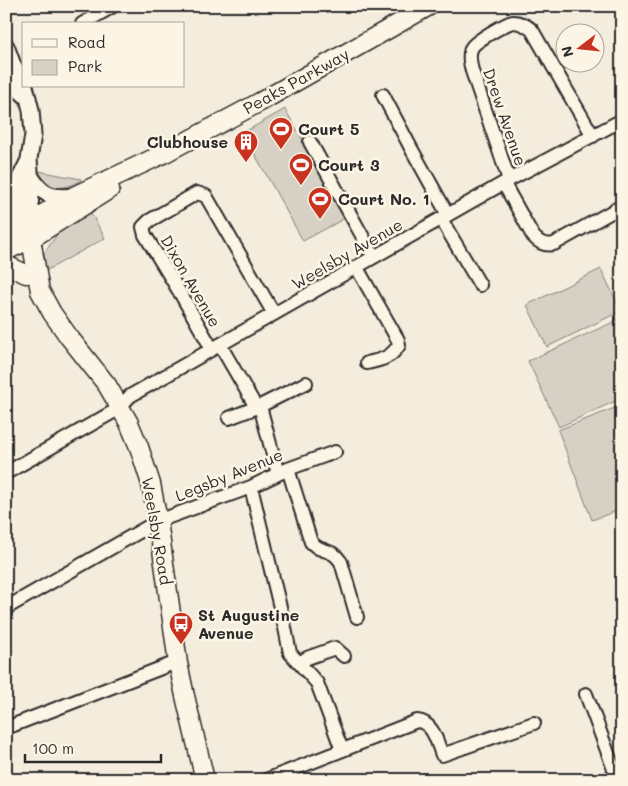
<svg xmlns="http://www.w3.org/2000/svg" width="628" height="786" font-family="Mali,sans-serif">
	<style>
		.green { fill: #d6d1c4; stroke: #807e78 }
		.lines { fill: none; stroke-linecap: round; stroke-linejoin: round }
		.minor-casing { stroke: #2b2b2b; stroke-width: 16 }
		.major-casing { stroke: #2b2b2b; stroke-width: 19 }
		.highway-casing { stroke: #2b2b2b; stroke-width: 21 }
		.minor { stroke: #fcf5e5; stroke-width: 12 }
		.major { stroke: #fcf5e5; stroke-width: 15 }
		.highway { stroke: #fcf5e5; stroke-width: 18 }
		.labels { text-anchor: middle; stroke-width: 5; stroke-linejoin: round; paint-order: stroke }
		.street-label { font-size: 16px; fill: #2b2b2b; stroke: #fcf5e5 }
		.poi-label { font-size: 16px; font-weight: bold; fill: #2b2b2b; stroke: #fcf5e5; text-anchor: start }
	</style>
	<rect width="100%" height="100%" fill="#f4edde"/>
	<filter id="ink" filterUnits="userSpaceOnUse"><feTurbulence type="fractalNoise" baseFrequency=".02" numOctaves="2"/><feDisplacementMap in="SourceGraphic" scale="10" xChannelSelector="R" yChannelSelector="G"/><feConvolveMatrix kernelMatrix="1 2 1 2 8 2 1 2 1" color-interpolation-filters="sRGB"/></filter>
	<g filter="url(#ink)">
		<path class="green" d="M285,109L347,217L303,241L243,133Z
			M38,171L81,179V180C76,183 71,186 65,187C54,189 37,185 38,171Z
			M91,213L105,238L42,273L41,258L60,230Z
			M601,269L621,311L547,347L527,305Z
			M622,318V398L559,427L528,361Z
			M615,408L622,425V509L592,520L558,430Z"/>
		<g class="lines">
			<defs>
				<path id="minor" d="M82,24L113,6
					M383,95L412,150L448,215
					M310,142L374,257
					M509,180L472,71C470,63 468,54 472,47C476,41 506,23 513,22C521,22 526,25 532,30L593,136
					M504,184L533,236C539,243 545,246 554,244L622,206
					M441,219L480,285
					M357,268L398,340L399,345C391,358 381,360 367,363
					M220,345L256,407
					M212,349L182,296L145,235L143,227L149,221L197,193L206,196L274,314
					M260,406L278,474
					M229,418L260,406L306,383
					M288,469L311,542C314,545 317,548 321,549C331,553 334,552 341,562L357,617
					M6,473L113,412L120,407L130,396L509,180L622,120
					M251,487L285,628L290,653L317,683L342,750
					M6,608L158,521L251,487L288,469L335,452
					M300,663L307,658L335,648L344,656
					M586,694L618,780
					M6,728L169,665L178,663
					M266,780L417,721C433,722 437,742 442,755L534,723"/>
				<path id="major" d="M6,46L13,65L22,78L24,84
					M6,84C16,87 21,91 28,98
					M25,86L31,110L32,122L33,135L29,159L31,183L30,221
					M30,175C42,195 51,199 74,196
					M17,228V200L20,178L28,162"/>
				<path id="highway" d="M30,221L31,239L40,291L52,313L69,337L107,385L129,423L139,447L151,484L158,521L178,663L185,696L205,780
					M6,235L74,196L163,154L260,102L429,6
					M6,251L31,239L110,189
					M6,265L26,274"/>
			</defs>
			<use href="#minor" class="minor-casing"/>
			<use href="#major" class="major-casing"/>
			<use href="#highway" class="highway-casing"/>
			<use href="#minor" class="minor"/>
			<use href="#major" class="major"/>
			<use href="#highway" class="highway"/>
		</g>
	</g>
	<defs>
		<symbol id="stadium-pin" viewBox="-11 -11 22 30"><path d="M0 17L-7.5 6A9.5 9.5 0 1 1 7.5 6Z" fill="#c8321e" stroke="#fcf5e5"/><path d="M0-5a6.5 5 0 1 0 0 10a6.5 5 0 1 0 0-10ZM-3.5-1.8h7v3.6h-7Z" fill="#fff"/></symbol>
		<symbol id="building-pin" viewBox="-11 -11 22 30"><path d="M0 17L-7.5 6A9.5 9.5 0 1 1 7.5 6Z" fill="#c8321e" stroke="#fcf5e5"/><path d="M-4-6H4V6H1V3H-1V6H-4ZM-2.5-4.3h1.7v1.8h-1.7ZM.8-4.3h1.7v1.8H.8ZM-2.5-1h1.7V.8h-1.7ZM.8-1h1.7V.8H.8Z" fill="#fff"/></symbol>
		<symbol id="bus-pin" viewBox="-11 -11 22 30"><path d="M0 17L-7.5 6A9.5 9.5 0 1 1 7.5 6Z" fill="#c8321e" stroke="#fcf5e5"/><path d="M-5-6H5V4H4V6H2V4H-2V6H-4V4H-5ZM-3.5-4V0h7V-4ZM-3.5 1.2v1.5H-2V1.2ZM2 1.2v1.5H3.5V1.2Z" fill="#fff"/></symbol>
	</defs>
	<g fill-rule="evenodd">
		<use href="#stadium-pin" x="267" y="115" width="28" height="38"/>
		<use href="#building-pin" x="232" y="128" width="28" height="38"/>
		<use href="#stadium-pin" x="287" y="151" width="28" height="38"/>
		<use href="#stadium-pin" x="306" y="185" width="28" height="38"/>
		<use href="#bus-pin" x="167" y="610" width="28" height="38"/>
	</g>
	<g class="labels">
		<g class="street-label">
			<text transform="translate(296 81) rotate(-29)" y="6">Peaks Parkway</text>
			<text transform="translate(505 117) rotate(71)" y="6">Drew Avenue</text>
			<text transform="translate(347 254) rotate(-30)" y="6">Weelsby Avenue</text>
			<text transform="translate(191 281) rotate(60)" y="6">Dixon Avenue</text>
			<text transform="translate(229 475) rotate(-22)" y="6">Legsby Avenue</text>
			<text transform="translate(157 531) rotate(80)" y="6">Weelsby Road</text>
		</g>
		<g class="poi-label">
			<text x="298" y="135">Court 5</text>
			<text x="228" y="148" text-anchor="end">Clubhouse</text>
			<text x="318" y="171">Court 3</text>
			<text x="338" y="205">Court No. 1</text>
			<text x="198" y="621">St Augustine<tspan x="198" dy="18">Avenue</tspan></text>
		</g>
	</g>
	<rect width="628" height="786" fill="none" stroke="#fcf5e5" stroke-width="25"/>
	<rect x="12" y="12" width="603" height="761" fill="none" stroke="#2b2b2b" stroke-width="2" filter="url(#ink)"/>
	<rect x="22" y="22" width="162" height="65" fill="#fcf5e5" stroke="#a8a49b"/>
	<rect x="32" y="39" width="25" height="8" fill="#fcf5e5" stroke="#a8a49b"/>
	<text x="68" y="48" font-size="15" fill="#2b2b2b">Road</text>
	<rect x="32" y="60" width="25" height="15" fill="#d6d1c4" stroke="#a8a49b"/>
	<text x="68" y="72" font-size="15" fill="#2b2b2b">Park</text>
	<g transform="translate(580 48) rotate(254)"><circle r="24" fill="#fcf5e5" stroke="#a8a49b"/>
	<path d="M0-4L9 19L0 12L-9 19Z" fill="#c8321e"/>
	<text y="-8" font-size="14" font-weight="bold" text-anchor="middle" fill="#2b2b2b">N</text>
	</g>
	<path d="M25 754v8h136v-8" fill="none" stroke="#2b2b2b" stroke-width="2.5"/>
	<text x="32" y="754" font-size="15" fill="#2b2b2b" stroke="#fcf5e5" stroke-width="4" paint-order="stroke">100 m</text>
</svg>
